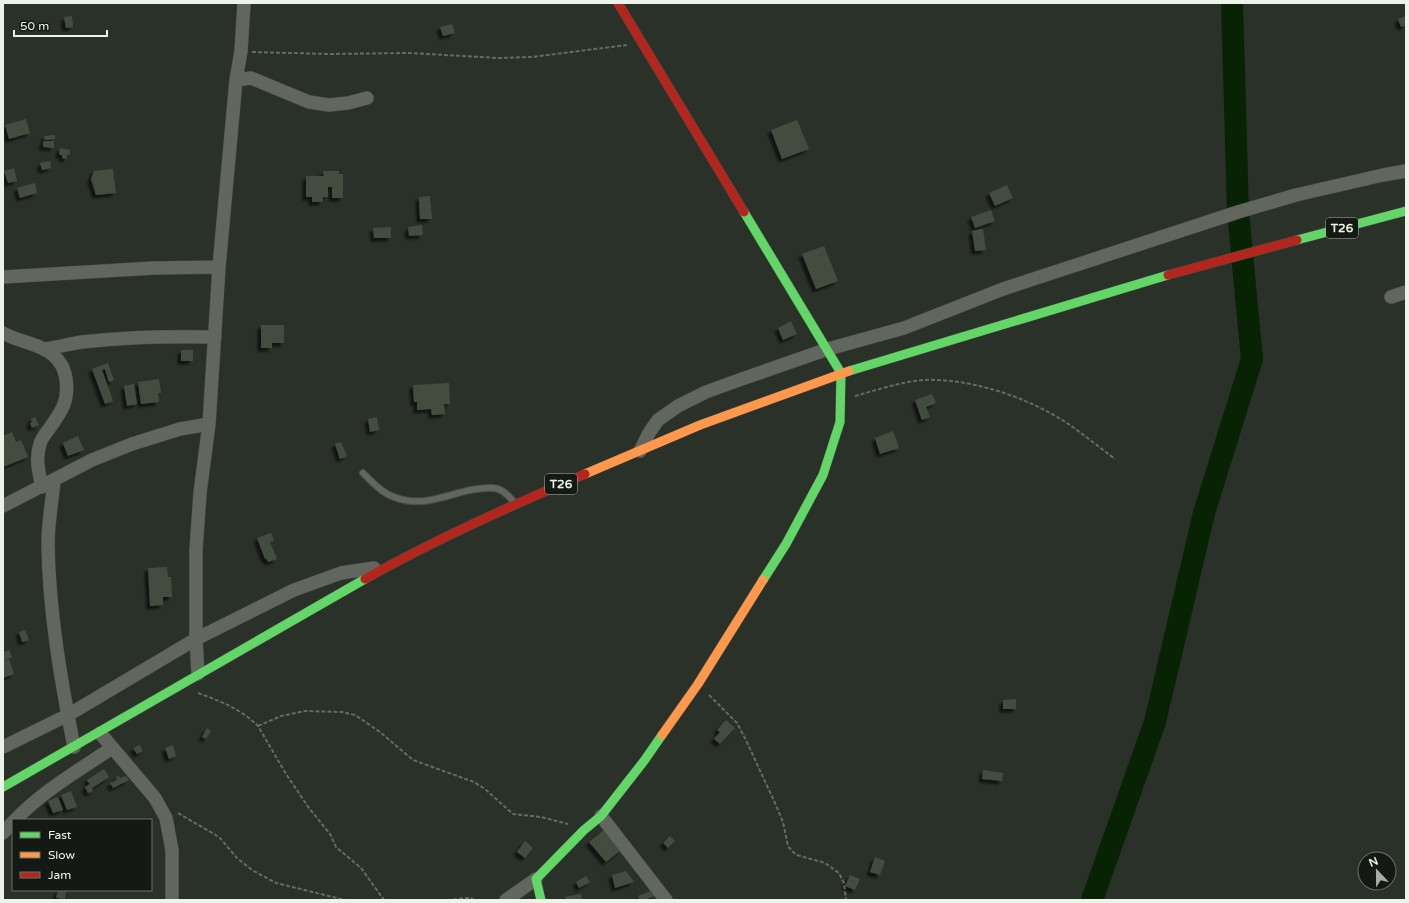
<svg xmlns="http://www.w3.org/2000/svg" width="1409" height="903" font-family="'Varela Round',sans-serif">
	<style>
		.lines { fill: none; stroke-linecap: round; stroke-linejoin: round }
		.river { stroke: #072304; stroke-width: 22 }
		.building { fill: #434e40; filter: url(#shadow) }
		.lane-casing { stroke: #464d45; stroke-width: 8 }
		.street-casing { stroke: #464d45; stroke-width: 14 }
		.fast-casing { stroke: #464d45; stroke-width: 10 }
		.slow-casing { stroke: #464d45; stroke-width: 10 }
		.jam-casing { stroke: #464d45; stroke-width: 10 }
		.path { stroke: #666a64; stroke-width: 2; stroke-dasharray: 4 2; stroke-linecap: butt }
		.lane { stroke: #61675f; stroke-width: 6 }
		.street { stroke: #61675f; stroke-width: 13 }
		.fast { stroke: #63d668; stroke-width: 9 }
		.slow { stroke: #ff974d; stroke-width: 9 }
		.jam { stroke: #b3261e; stroke-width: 9 }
		.labels { text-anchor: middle; stroke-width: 4; stroke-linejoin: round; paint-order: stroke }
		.shield { fill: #141a13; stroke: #abb3a9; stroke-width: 1 }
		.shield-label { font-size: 12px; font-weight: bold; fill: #ecf4e9 }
	</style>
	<defs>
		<filter id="shadow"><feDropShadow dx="-3.5" dy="3.5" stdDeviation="1" flood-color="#0009"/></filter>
	</defs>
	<rect width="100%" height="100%" fill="#2a3128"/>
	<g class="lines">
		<path class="river" d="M1092,900L1155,722L1204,513L1252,359L1238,212L1232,3"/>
	</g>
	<path class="building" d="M72,16L73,27L66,28L64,17Z
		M1406,16V25L1401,27L1398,19Z
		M452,24L455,33L443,36L440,27Z
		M26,119L30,133L9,139L5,125Z
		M797,120L809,149L782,159L771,130Z
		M55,135V139L45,140L44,136Z
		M43,141H54V148L43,147Z
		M60,148L70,150V155H67V159L62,158V155H59Z
		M50,161L51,168L42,170L40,163Z
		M14,168L17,181L8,183L4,171Z
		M113,169L116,193L96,195L91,179L94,171Z
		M323,171H339V174H343V198H332V187H328V197H323V202H312V197H306V176H324Z
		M35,183L37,193L20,198L17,188Z
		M1007,185L1013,198L995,206L989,193Z
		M430,196L432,219H420L419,197Z
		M991,210L995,221L975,228L971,217Z
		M422,225L423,235L409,236L408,227Z
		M391,227V238H374L373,228Z
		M983,229L986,250L975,251L972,231Z
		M824,246L838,281L816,289L802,254Z
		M791,321L797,334L783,340L778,328Z
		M261,325H284V343H272V348H261Z
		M181,350H193V361H181Z
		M108,363L114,380L109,382L105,369L102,370L113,401L105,404L92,369Z
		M159,379L161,393H158L159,402L141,404L138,382Z
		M449,383L450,404H444L445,414L432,415L431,409L417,410V402H414L413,385Z
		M134,384L137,404L127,406L124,386Z
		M932,394L936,403L926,407L930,417L922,420L915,400Z
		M35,417L39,425L32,428L30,423L32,422L31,419Z
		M377,417L379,430L370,432L368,419Z
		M893,431L899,448L880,454L875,438Z
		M12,432L16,442L21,440L28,457L3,467V436Z
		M78,436L84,450L68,456L63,443Z
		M341,442L347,456L340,459L335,444Z
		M271,533L274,541L270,542L277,559L268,562L266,558L265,559L257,538Z
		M167,567L168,577H171L172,597H163V605L150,606L148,568Z
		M25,630L29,640L22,642L19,632Z
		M9,650L12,657L3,661V652Z
		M9,659L14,674L3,678V661Z
		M1016,699V709H1003V700Z
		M726,720L735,728L720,744L714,739L720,732L717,730Z
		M207,728L211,731L206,739L202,737Z
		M140,745L143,751L137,754L133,748Z
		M173,745L176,756L169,759L165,748Z
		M104,769L109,777L92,788L87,780Z
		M983,770L1003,773L1002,781L982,779Z
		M119,776L120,778L126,776L129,780L113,788L110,783L117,780L116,777Z
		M90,784L93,791L88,793L85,787Z
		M71,791L77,807L67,810L61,795Z
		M58,797L63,810L53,813L48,801Z
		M604,830L621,850L606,862L589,842Z
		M670,836L675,841L668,848L663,843Z
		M525,841L533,848L525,858L517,852Z
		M875,857L885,861L880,875L870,872Z
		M626,871L634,882L615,888L612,875Z
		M850,875L860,879L855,890L845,886Z
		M586,876L590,882L579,888L576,882Z
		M58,890H66L65,899L56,898Z
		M653,890L655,896L644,900H639L638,896Z
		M581,894L582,900H566L565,897Z"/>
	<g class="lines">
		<defs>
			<path id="lane" d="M363,473C372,482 382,493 394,497C429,511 459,486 493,488C501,488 508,495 513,501"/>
			<path id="street" d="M236,80L251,78L309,102L329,105L348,103L367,98
				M3,277L154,268L219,267
				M1391,297L1406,292
				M3,333C18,342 39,343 53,355C60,361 65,370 66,379C69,401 62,411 49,429C46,433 41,439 40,444C35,459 39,473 42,487
				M45,349C57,347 70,344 82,342C125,337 171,336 215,337
				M640,451L649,433L658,420L678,406L706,392L739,380L828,349L904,328L1003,289L1238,212L1296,195L1383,175L1406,171
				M54,481C52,502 48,523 48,544C49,612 61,681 74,747
				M3,506L92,460L132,444L180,429L209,424
				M198,674L196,639V550L200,493L209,424L219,267L236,80L241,51L244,3
				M100,733L155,798L166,818L172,850V900
				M3,747L68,715L196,639L294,590L341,573L374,568
				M601,816L666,900
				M15,820C43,791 79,770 112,748
				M3,833L13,822
				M506,900L536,879"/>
			<path id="fast" d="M744,212L841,373L840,422L823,475L786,544L763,580
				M1297,240L1406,211
				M849,371L1168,275
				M3,787L365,579
				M541,900L536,879L584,830L601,816L644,761L662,735"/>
			<path id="slow" d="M585,474L700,425L849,371
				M662,735L698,684L763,580"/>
			<path id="jam" d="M618,3L744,212
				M1168,275L1297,240
				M365,579C436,539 511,506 585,474"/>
		</defs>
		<use href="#lane" class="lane-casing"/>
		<use href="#street" class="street-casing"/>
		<use href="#fast" class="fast-casing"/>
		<use href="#slow" class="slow-casing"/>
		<use href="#jam" class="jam-casing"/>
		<path class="path" d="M252,52L328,54L409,53L498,58L531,57L627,45
			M855,396C877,390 900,382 923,380C971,378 1027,397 1067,423C1083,434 1099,447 1115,459
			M198,693C220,701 241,709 258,726L286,774L309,808L330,834L336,847L361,868L384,900
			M709,695L737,723L745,738L775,803L783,822L788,846L792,851L797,855L825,863L839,873L844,883L846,900
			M258,726L281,716L305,711L342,712L355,715L380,732L413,760L474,782L485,789L513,814L541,817L568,824
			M178,813L219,837L237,858L252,870L276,883L345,900
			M411,900H448L466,898H471L474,900"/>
		<use href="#lane" class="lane"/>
		<use href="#street" class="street"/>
		<use href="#fast" class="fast"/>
		<use href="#slow" class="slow"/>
		<use href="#jam" class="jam"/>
	</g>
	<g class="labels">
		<g class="shield">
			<rect x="1326" y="218" width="32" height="20" rx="3"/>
			<rect x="545" y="474" width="32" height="20" rx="3"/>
		</g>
		<g class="shield-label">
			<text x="1342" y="232">T26</text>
			<text x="561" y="488">T26</text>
		</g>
	</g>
	<rect width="1409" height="903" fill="none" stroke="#ecf4e9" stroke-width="8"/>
	<rect x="12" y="819" width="140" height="72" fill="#141a13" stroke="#6a7169"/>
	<rect x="20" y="832" width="20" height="6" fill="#63d668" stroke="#6a7169"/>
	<text x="48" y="839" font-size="12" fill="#ecf4e9">Fast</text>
	<rect x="20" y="852" width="20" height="6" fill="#ff974d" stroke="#6a7169"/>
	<text x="48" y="859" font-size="12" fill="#ecf4e9">Slow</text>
	<rect x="20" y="872" width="20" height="6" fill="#b3261e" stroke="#6a7169"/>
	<text x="48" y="879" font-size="12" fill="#ecf4e9">Jam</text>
	<g transform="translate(1377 871) rotate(338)"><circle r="19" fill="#141a13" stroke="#6a7169"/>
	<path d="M0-3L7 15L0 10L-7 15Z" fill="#a8b0a5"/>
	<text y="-6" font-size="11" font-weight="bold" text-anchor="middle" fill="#ecf4e9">N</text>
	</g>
	<path d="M14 30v6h93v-6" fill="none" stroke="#ecf4e9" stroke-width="2"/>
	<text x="20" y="30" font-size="12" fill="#ecf4e9" stroke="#141a13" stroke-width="3" paint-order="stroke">50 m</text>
</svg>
